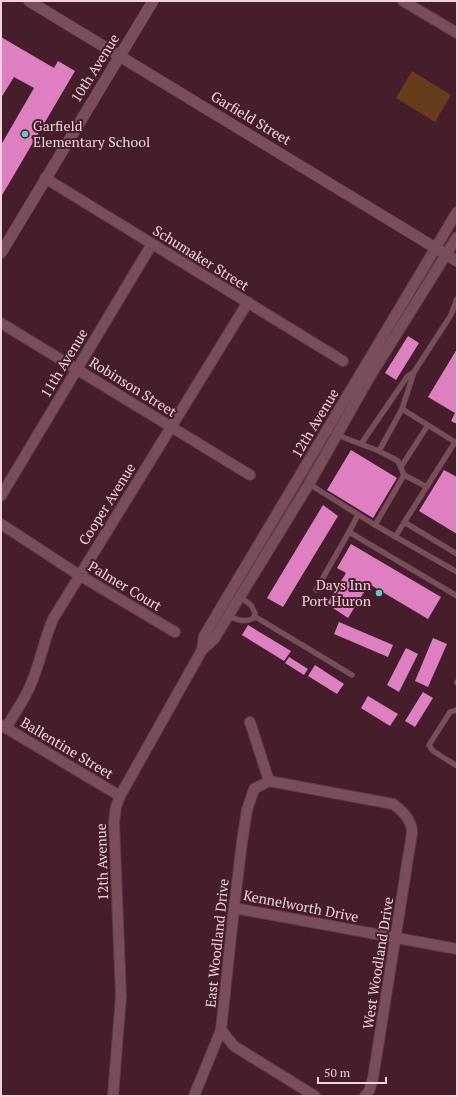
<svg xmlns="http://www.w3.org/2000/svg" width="458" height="1097" font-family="'PT Serif',serif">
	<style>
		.green { fill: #653d1a }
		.building { fill: #de7fc1 }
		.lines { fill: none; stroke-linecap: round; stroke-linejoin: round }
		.service-casing { stroke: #5d3b48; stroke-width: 6 }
		.minor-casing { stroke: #5d3b48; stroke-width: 12 }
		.tertiary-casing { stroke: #5d3b48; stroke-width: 12 }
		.service { stroke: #7a4d5b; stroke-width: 5 }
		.minor { stroke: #7a4d5b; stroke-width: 10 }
		.tertiary { stroke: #7a4d5b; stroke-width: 11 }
		.poi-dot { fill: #5dceb9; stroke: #451d2b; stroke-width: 1.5 }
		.labels { text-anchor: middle; stroke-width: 4; stroke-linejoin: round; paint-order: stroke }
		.street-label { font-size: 14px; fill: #efd4db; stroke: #451d2b }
		.poi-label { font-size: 14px; fill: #efd4db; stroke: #451d2b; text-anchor: start }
	</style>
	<rect width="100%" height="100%" fill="#451d2b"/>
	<path class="green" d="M412,71L451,95L435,122L396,98Z"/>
	<path class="building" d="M1,37L54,68L58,61L75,71L1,197V145L34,88L14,77L1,98Z
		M408,336L419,343L396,380L385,373Z
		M457,349V424L451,421L455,413L428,397Z
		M351,450L397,478L373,518L327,490Z
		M444,470L457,477V534L419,511Z
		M323,505L338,516L283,607L267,598Z
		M351,544L441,597L428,619L369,584L348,618L327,604L346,573L337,568Z
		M339,622L393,645L388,657L334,634Z
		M248,625L291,651L284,661L242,635Z
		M433,638L447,644L428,687L415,681Z
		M406,648L418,654L399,692L387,685Z
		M289,657L308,669L304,675L285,663Z
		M315,665L344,684L337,694L308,676Z
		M423,692L433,698L415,727L405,721Z
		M368,696L398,714L390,726L361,708Z"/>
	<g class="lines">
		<defs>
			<path id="service" d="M337,435L379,451
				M361,444L407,377L414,372
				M401,467L428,425
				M404,475L427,487
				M309,484L375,525L457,572
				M358,515L349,532L457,596
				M404,522L457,554
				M375,525L404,475L398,461L379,451L402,409L414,372L451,315L457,299
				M395,537L455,442L402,409
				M316,590L349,532
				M228,616C238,620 245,623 254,618L255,613L251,605L240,597
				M254,616L352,675
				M457,682V683
				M457,711L456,710L450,712L429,745L433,751L457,766"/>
			<path id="minor" d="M403,1L457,33
				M45,178L343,361
				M1,323L250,475
				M1,496L152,244
				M1,524L79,575L175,632
				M202,650L204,636L457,212
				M250,722L269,781
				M1,725L120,796
				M6,728C14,714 25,699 31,684C40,663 44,640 53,619L248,302
				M234,908L457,949
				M221,1030L234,1046L315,1096
				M113,1096L121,996L114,822L116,807L120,796L202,650L214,639L309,484L369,378L457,237
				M194,1096L221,1030L234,908L242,842L247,810L254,789L269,781L393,804C403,811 412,821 412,833L373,1078L369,1091L365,1096"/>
			<path id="tertiary" d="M29,1L457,261
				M1,253L153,1"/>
		</defs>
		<use href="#service" class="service-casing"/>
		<use href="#minor" class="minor-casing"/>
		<use href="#tertiary" class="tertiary-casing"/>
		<use href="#service" class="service"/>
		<use href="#minor" class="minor"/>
		<use href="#tertiary" class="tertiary"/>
	</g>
	<g class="poi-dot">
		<circle cx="25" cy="134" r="4"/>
		<circle cx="379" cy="593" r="4"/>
	</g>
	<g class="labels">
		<g class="street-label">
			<text transform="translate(95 68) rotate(-58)" y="5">10th Avenue</text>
			<text transform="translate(251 118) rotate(31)" y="5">Garfield Street</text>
			<text transform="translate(201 258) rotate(32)" y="5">Schumaker Street</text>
			<text transform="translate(64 363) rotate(-59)" y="5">11th Avenue</text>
			<text transform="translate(133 387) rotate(32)" y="5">Robinson Street</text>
			<text transform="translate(315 423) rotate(-59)" y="5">12th Avenue</text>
			<text transform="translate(107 504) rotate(-58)" y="5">Cooper Avenue</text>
			<text transform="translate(125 586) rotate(31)" y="5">Palmer Court</text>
			<text transform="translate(67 748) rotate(31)" y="5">Ballentine Street</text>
			<text transform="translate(102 862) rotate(-92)" y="5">12th Avenue</text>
			<text transform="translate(301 906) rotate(11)" y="5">Kennelworth Drive</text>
			<text transform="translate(217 943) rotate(-84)" y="5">East Woodland Drive</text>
			<text transform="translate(378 963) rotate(-81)" y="5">West Woodland Drive</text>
		</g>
		<g class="poi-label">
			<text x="33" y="131">Garfield<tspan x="33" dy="16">Elementary School</tspan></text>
			<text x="371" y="590" text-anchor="end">Days Inn<tspan x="371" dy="16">Port Huron</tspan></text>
		</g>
	</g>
	<rect width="458" height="1097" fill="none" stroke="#efd4db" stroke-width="4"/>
	<path d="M318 1077v6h68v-6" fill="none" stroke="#efd4db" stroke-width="2"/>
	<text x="324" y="1077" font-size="12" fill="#efd4db" stroke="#451d2b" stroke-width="3" paint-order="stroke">50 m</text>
</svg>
